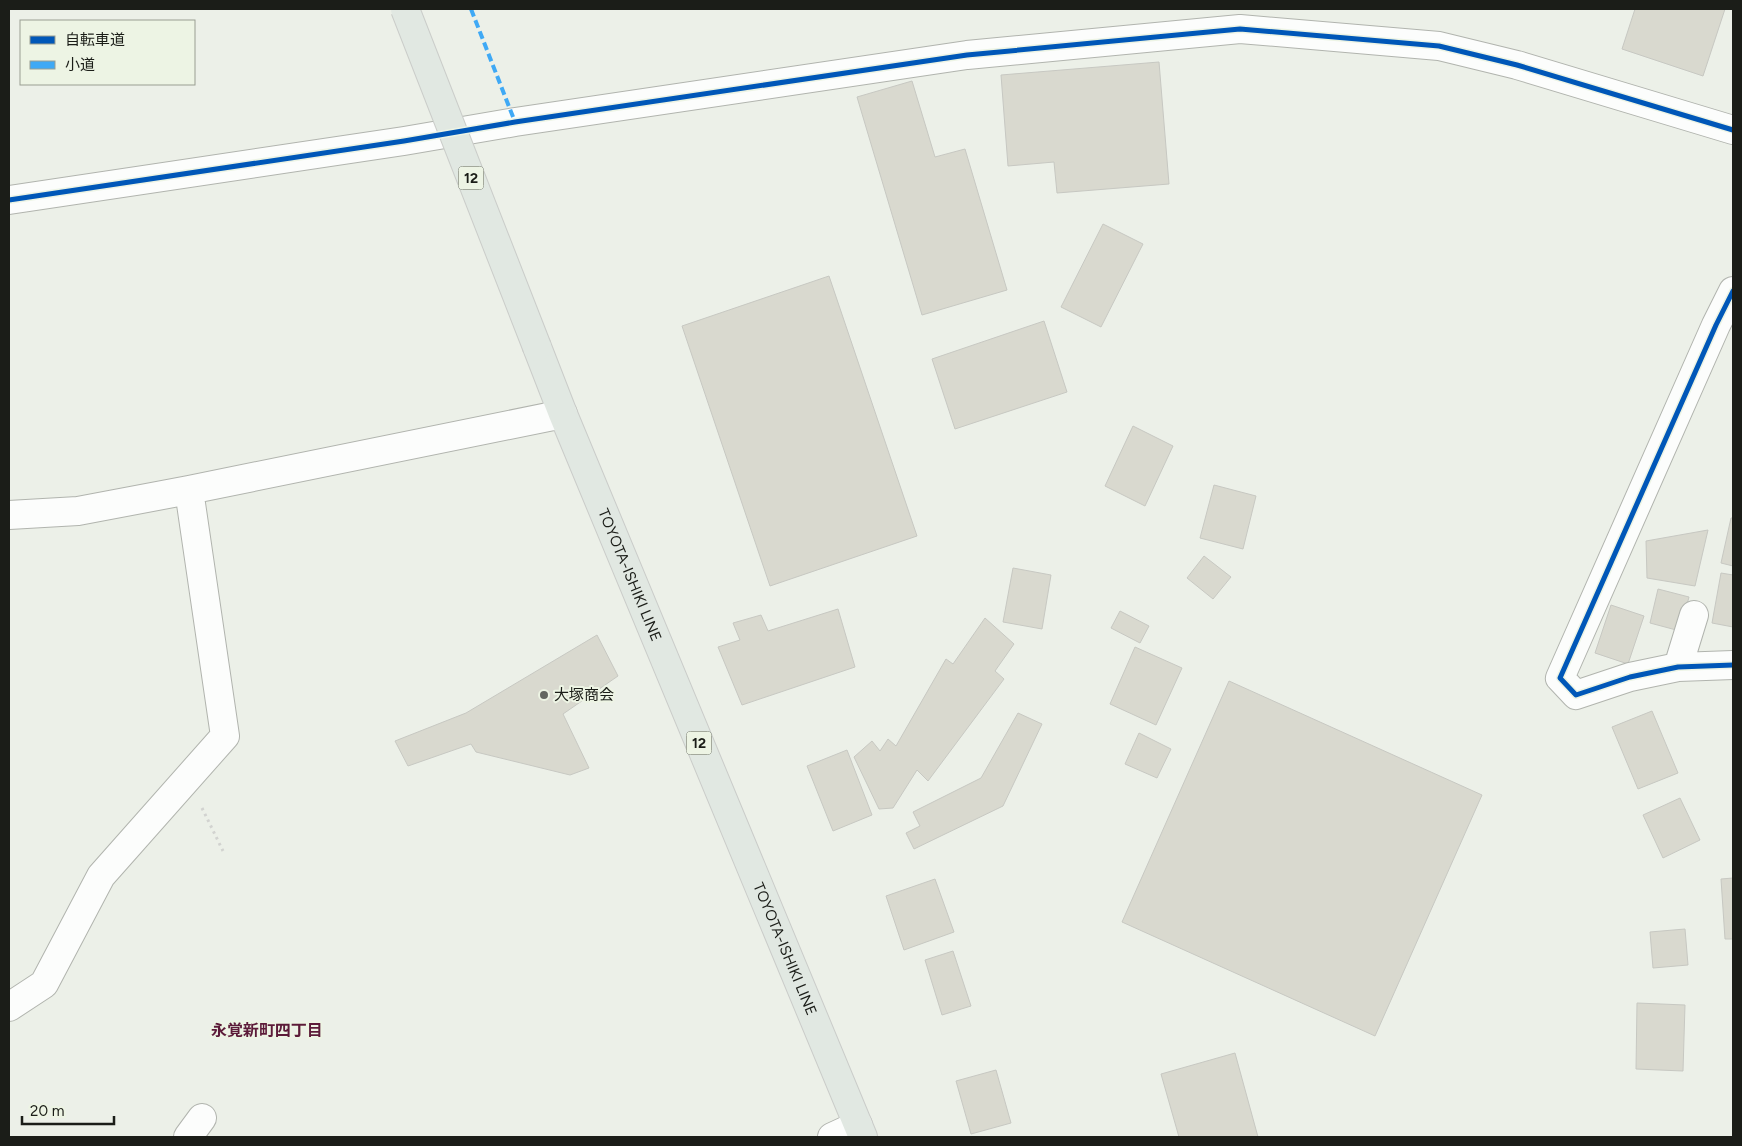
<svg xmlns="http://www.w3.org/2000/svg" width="1742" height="1146" font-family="Figtree,'Noto Sans JP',sans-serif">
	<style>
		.building { fill: #d9d9cf; stroke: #c7c8c2 }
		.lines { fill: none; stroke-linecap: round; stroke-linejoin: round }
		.minor-casing { stroke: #b1b4ae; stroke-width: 30 }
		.major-casing { stroke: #caccc9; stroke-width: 30 }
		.path { stroke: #d2d3d0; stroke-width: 3; stroke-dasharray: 2.5 4; stroke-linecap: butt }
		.minor { stroke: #fcfdfc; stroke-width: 28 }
		.major { stroke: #e1e8e2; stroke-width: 28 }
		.major-bridge-casing { stroke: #caccc9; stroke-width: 30; stroke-linecap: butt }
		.major-bridge { stroke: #e1e8e2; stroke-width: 28 }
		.quiet { stroke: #3fa9f5; stroke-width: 4; stroke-dasharray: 8 4; stroke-linecap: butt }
		.cycleway-casing { stroke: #edf4e4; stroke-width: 8 }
		.cycleway { stroke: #0057b8; stroke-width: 5 }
		.poi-dot { fill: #646761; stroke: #edf4e4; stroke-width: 2 }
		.labels { text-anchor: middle; stroke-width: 4; stroke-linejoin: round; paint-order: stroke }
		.shield { fill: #edf4e4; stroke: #5a5e55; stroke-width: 1 }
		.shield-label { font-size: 14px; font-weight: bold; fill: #1b1d18 }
		.street-label { font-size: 15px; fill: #1b1d18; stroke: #edf4e4 }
		.poi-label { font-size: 15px; fill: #1b1d18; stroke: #edf4e4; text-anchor: start }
		.neighbourhood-label { font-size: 16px; font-weight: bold; fill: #5c1b39; stroke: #edf4e4 }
	</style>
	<rect width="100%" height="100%" fill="#ecf0e8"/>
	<path class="building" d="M1635,9H1725L1703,76L1622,49Z
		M1159,62L1169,184L1057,193L1054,162L1008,166L1001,75Z
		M912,81L935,157L965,149L1007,290L922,315L857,97Z
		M1103,224L1143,244L1101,327L1061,307Z
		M829,276L917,536L770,586L682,326Z
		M1044,321L1067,392L955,429L932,359Z
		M1133,426L1173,446L1145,506L1105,486Z
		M1214,485L1256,496L1243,549L1200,538Z
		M1731,518H1733V566L1721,563Z
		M1708,530L1695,586L1647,578L1646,541Z
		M1204,556L1231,577L1213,599L1187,578Z
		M1013,568L1051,575L1042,629L1003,622Z
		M1721,573L1733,575V627L1712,623Z
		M1658,589L1689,597L1680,631L1650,623Z
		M1611,605L1644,616L1628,664L1595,653Z
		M838,609L855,667L742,705L718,647L740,640L733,623L761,615L768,631Z
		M1120,611L1149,626L1140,643L1111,628Z
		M985,618L1014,644L995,671L1004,679L928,781L917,770L893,808L879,809L854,757L872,741L880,751L888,739L896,746L946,659L953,664Z
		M597,635L618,676L563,714L589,768L570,775L476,752L471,744L408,766L395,741L466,713Z
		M1135,647L1182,668L1156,725L1110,704Z
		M1229,681L1482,795L1375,1036L1122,922Z
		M1652,711L1678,773L1638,789L1612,727Z
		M1018,713L1042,724L1003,806L914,849L906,833L920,826L913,812L981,778Z
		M1139,733L1171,749L1157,778L1125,764Z
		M847,750L872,815L833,831L807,766Z
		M1680,798L1700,840L1663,858L1643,815Z
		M1733,878V939H1725L1721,879Z
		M935,879L954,932L904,950L886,896Z
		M1685,929L1688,965L1653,968L1650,932Z
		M953,951L971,1006L942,1015L925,960Z
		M1637,1003L1685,1005L1683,1071L1636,1069Z
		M1235,1053L1258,1137H1179L1161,1074Z
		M996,1070L1011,1123L971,1134L956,1081Z"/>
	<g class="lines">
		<defs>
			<path id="minor" d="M9,200L404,141L515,122L967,55L1240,29L1439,46L1517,65L1733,130
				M1733,291L1716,325L1560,678L1576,695L1630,677L1678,667L1733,665
				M9,515L78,511L189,490L563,414
				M1678,667L1694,615
				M9,1007L44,984L101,876L225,736L189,490
				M188,1137L202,1118
				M832,1137L858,1125"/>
			<g id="major">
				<path id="s1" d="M537,347L563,414L863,1137"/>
			</g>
		</defs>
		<use href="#minor" class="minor-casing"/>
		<use href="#major" class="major-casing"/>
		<path class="path" d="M202,808L223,851"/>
		<use href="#minor" class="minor"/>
		<use href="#major" class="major"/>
		<defs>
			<path id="major-bridge" d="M405,9L537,347"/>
		</defs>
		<use href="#major-bridge" class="major-bridge-casing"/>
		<use href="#major-bridge" class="major-bridge"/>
		<path class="quiet" d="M471,9L515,122"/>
		<defs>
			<path id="cycleway" d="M9,200L404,141L515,122L967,55L1240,29L1439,46L1517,65L1733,130
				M1733,291L1716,325L1560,678L1576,695L1630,677L1678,667L1733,665"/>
		</defs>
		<use href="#cycleway" class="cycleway-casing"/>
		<use href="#cycleway" class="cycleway"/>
	</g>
	<circle class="poi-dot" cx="544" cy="695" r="5"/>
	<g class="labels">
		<g class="shield">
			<rect x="458.5" y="166.5" width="25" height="23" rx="4"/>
			<rect x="686.5" y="731.5" width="25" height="23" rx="4"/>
		</g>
		<g class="shield-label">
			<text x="471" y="183">12</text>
			<text x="699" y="748">12</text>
		</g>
		<g class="street-label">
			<text dy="5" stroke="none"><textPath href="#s1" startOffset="246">TOYOTA-ISHIKI LINE</textPath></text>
			<text dy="5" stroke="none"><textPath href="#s1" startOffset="651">TOYOTA-ISHIKI LINE</textPath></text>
		</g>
		<g class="poi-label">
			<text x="554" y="700">大塚商会</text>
		</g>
		<g class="neighbourhood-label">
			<text x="267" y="1036">永覚新町四丁目</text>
		</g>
	</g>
	<rect width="1742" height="1146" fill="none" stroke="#1b1d18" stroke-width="20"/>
	<rect x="20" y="20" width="175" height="65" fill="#edf4e4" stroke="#999e92"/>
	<rect x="30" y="36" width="25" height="8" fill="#0057b8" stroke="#999e92"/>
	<text x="65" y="45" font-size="15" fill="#1b1d18">自転車道</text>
	<rect x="30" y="61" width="25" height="8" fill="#3fa9f5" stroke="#999e92"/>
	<text x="65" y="70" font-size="15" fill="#1b1d18">小道</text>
	<path d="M22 1116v8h92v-8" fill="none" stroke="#1b1d18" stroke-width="2.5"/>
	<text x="30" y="1116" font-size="15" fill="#1b1d18" stroke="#edf4e4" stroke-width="4" paint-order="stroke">20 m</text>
</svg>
